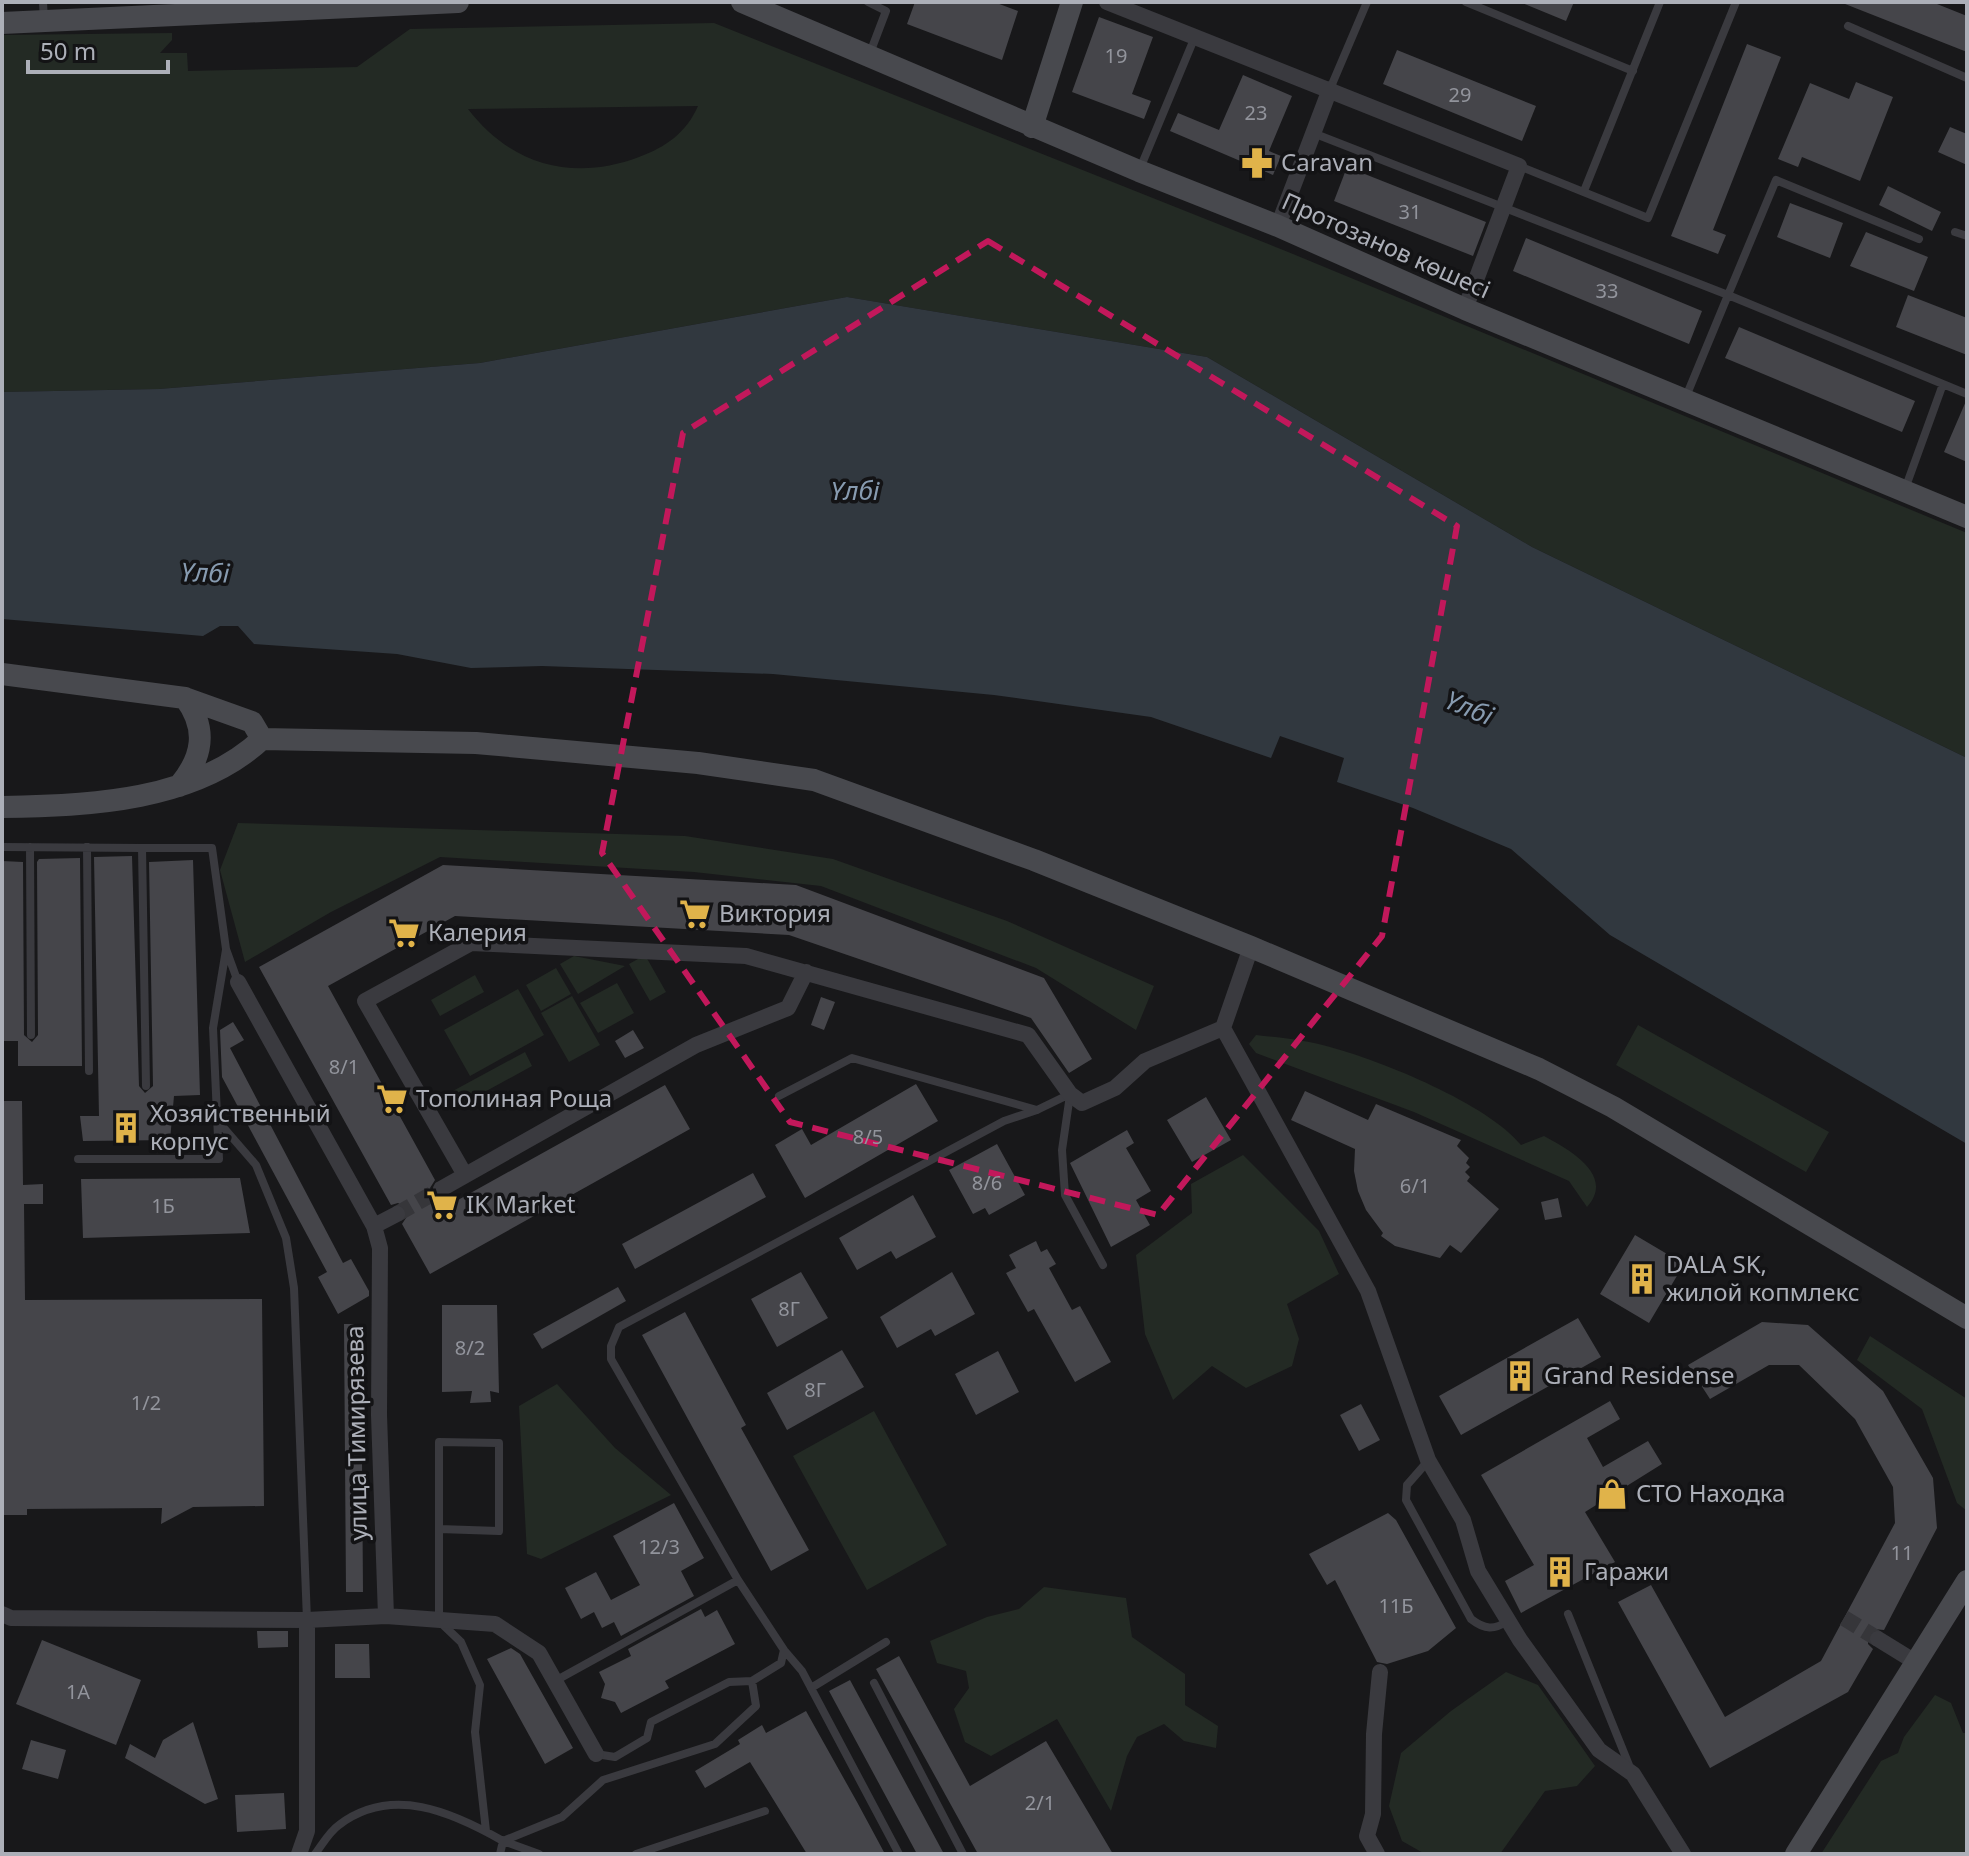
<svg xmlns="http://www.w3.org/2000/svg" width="1969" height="1856" font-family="'Noto Sans',sans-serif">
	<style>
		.green { fill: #232a24; fill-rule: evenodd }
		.water { fill: #31383f }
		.building { fill: #45454a }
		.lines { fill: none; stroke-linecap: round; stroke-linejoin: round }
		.street-tunnel { stroke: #36363a; stroke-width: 16; stroke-dasharray: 16 8; stroke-linecap: butt }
		.lane { stroke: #3a3a3f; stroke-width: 8 }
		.street { stroke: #3a3a3f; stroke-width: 16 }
		.secondary { stroke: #48494e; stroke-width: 22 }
		.marked { fill: none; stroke: #c2185b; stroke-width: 6; stroke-dasharray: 16 10; stroke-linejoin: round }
		.labels { text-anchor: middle; stroke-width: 7; stroke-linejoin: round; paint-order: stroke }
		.number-label { font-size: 20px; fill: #92949c }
		.poi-label { font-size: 24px; fill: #acafb8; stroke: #131315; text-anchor: start }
		.street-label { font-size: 24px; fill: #acafb8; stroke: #131315 }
		.water-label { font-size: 26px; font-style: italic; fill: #879bb0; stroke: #131315 }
	</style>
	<rect width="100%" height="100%" fill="#18181a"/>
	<path class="green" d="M714,23L1293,254L1967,533V758L1532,547L1207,357L847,297L480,363L159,389L2,392V35L172,33V40L160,53H187L188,71L357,67L410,29ZM698,106C686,133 666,147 639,157C573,182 511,165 468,109Z
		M238,823L685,836L833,859L1007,921L1154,986L1136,1030L1036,968L821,886L694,872L440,857L331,912L245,962L220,870Z
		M645,955L666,992L650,1001L629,964Z
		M574,956L625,966L578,994L560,964Z
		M556,968L571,994L541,1011L526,985Z
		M475,975L484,992L440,1016L431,1000Z
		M617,983L634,1013L598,1033L580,1003Z
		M518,989L544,1035L470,1076L444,1030Z
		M572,996L600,1045L569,1062L541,1013Z
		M1638,1025L1829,1132L1806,1172L1616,1065Z
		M1256,1035C1281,1038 1306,1040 1330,1047C1382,1061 1488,1104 1521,1145L1544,1136C1568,1149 1616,1175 1587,1207L1569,1181L1414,1112L1256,1053L1249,1044Z
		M525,1052L532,1066L459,1106L451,1092Z
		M1243,1155L1319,1231L1339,1274L1287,1304L1299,1339L1292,1366L1246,1388L1212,1366L1173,1400L1145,1334L1136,1255L1192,1213L1191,1184Z
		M1870,1336L1967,1399V1511L1957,1503L1922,1409L1857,1360Z
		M557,1384L615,1448L671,1495L541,1559L527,1554L519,1406Z
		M874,1411L947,1545L867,1590L793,1456Z
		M1044,1587L1126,1598L1132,1637L1185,1674V1705L1218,1726L1216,1748L1184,1741L1164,1724L1137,1737L1127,1756L1111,1811L1057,1719L991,1756L965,1742L954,1709L969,1688L966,1671L937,1663L930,1641L987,1617L1019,1609Z
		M1506,1672L1538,1685L1595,1766L1577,1786L1545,1791L1500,1854H1425L1402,1841L1389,1806L1401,1753L1451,1711Z
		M1935,1695L1951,1703L1963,1733H1967V1854H1821L1881,1761L1898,1753L1904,1737Z"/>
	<path class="water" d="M847,297L1207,357L1532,547L1967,758V1144L1610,935L1511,849L1413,808L1337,782L1344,758L1280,736L1271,758L1151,717L994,695L773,674L542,666L471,668L397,654L254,644L238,626H220L203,636L2,619V392L159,389L480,363Z"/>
	<path class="building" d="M915,2H994L1018,11L1002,60L907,24Z
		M1520,2H1574L1566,21Z
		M1840,2H1932L1967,16V52Z
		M1099,17L1153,37L1132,94L1151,101L1144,119L1072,92Z
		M1747,44L1781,57L1713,230L1726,235L1718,254L1671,236Z
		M1397,50L1536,106L1522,141L1383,84Z
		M1243,75L1292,96L1269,151L1281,156L1273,175L1170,131L1178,113L1219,130Z
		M1856,82L1893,97L1860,181L1802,157L1798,167L1778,159L1810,83L1849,99Z
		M1950,127L1967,134V165L1938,152Z
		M1347,167L1486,222L1473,256L1334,201Z
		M1888,186L1941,212L1932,231L1879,205Z
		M1790,203L1843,223L1830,258L1777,237Z
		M1866,232L1928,257L1914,291L1850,266Z
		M1526,238L1702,311L1689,344L1513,271Z
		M1908,295L1967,318V355L1896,327Z
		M1739,327L1915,401L1902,432L1725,358Z
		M1966,401H1967V462L1944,452Z
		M132,856L139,1086L145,1093L153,1086L149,862L193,860L200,1095L174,1096L170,1140L83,1141L80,1116H99L94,857Z
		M80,858L82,1066H18V1041H2V861L23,862L24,1035L32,1042L38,1035L37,862L39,859Z
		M443,865L796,885L1044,978L1092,1059L1069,1073L1031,1018L789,935L455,916L328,986L435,1180L430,1188L435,1198L446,1199L449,1205L665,1085L690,1129L430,1274L402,1224L408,1215L406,1208L398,1203L391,1205L259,967Z
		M821,997L835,1002L824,1030L811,1025Z
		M233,1022L244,1040L230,1048L343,1263L351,1259L369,1291V1296L338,1314L318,1277L327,1272L222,1077L220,1030Z
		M633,1030L644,1048L625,1058L615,1041Z
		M916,1084L938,1121L805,1198L775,1145L802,1129L811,1145Z
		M1305,1091L1368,1120L1376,1104L1461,1140L1457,1146L1469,1158L1466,1163L1470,1167L1465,1172L1470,1177L1467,1181L1499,1209L1461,1253L1450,1245L1440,1258L1395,1246L1381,1236L1383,1233L1366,1210L1358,1191L1354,1171L1355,1149L1291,1120Z
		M1206,1097L1231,1140L1192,1162L1167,1120Z
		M2,1101H22L23,1185L43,1184V1204H24L25,1300L262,1299L264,1506L193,1507L161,1524L162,1508L27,1509V1515H2Z
		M1127,1130L1134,1143L1126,1148L1151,1191L1136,1200L1150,1225L1111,1247L1070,1163Z
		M997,1144L1025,1195L989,1215L985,1208L973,1214L949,1170Z
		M753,1173L766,1197L635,1269L622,1244Z
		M240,1178L250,1233L83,1238L81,1179Z
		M913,1195L936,1237L896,1259L891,1251L857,1270L839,1238Z
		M1558,1198L1562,1217L1545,1220L1541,1202Z
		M1635,1235L1684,1264L1649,1323L1600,1294Z
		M1036,1241L1041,1252L1047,1249L1056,1264L1049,1268L1072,1310L1080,1306L1111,1362L1075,1382L1034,1309L1028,1312L1006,1273L1016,1268L1009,1255Z
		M801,1272L828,1318L777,1347L751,1299Z
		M952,1272L975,1314L935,1336L931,1329L897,1348L880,1317Z
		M618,1287L626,1301L542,1349L533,1334Z
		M442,1305H497L499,1393L490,1391L491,1402L470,1403L472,1391L442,1392Z
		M685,1312L746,1425L741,1428L809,1550L771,1571L642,1335Z
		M1578,1318L1601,1357L1461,1435L1439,1396Z
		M1762,1322L1808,1325L1883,1391L1933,1478L1937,1528L1884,1630L1874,1629L1868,1634V1644L1873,1649L1848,1692L1710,1768L1618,1602L1651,1585L1725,1717L1821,1661L1895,1523L1893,1487L1855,1419L1799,1365H1769L1710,1399L1688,1365Z
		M344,1324H361L363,1592H346Z
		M842,1350L864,1387L787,1430L767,1393Z
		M998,1351L1019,1392L976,1415L955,1374Z
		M1610,1401L1620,1419L1587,1438L1603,1467L1648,1441L1662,1464L1585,1512L1615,1562L1521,1613L1505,1581L1534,1565L1481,1475Z
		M1361,1404L1380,1440L1359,1451L1340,1415Z
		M674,1503L704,1558L681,1571L694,1596L621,1636L614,1622L602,1628L594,1612L581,1619L565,1588L596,1572L611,1600L640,1585L613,1536Z
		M1388,1513L1396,1520L1456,1628L1428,1651L1387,1664L1377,1662L1335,1580L1327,1585L1309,1554Z
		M701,1609L705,1617L717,1610L735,1644L665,1681L669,1688L621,1713L615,1702L601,1698L605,1684L599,1672L631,1656L628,1649Z
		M257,1631H288V1647L258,1648Z
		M42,1640L141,1680L116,1745L16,1704Z
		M335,1644H369L370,1678H335Z
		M511,1648L520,1654L573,1748L545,1764L487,1659Z
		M899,1656L970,1786L1046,1741L1113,1854H978L876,1669Z
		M850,1680L944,1854H917L829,1691Z
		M806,1711L857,1802L885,1854H807L750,1762L705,1788L695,1771L740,1744L738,1740L762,1725L766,1733Z
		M193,1722L218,1799L205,1804L125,1758L130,1744L155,1758L163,1740Z
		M31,1740L66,1750L58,1779L22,1769Z
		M284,1793L286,1829L237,1832L235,1795Z"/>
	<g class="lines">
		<path class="street-tunnel" d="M397,1214L441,1189
			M1844,1618L1878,1639"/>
		<path class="lane" d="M43,2L44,21
			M868,2L886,11L870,53
			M1466,2L1633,71
			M1848,26L1967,78
			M1330,89L1367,2
			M1313,133L1728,295L1685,399
			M1519,166L1648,218L1736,2
			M1139,171L1194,39
			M1584,191L1660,2
			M1955,232L1967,236
			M1919,239L1776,180L1728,295L1967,394
			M1905,489L1943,384
			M2,847L142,848
			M30,847L31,1035
			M87,847L89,1071
			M146,1086L142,848H212L226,949L238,982
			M1070,1095L1062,1150L1065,1195L1103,1265
			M779,1096L852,1058L1037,1110
			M217,1120L256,1165L286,1238L294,1288L307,1620
			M78,1159H219L213,1028L226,950
			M1428,1461L1407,1485L1406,1500L1471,1619C1485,1630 1494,1630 1508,1621
			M439,1529L499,1531V1443L439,1442V1621L461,1642L480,1685L475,1732L486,1831
			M738,1580L611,1359V1346L619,1327L1004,1121L1037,1110L1070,1094
			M1568,1614L1631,1770
			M784,1650L802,1671L899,1854
			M555,1681L738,1580L784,1650L781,1663L752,1681L729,1682L651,1722L647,1738L615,1757L596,1754
			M874,1683L963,1854
			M811,1688L886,1642
			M315,1854C322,1845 329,1832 339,1825C392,1785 452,1812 503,1841L500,1854
			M539,1854L503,1841L562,1817L603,1780L715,1744L756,1706L752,1681
			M636,1854L765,1811"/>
		<path class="street" d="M1107,2L1519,166L1465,309
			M1278,226L1330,89
			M1251,947L1223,1028L1368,1291L1428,1460L1463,1520L1478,1571L1520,1640L1599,1750L1633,1774L1683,1854
			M238,982L374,1226L380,1248L379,1415L386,1616L307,1620
			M465,1175L365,1001L471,943L746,956L1028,1035L1070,1094L1082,1103L1115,1088L1145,1061L1223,1028
			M441,1189L696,1045L788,1008L806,972
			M374,1226L397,1214
			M2,1614L11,1618L307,1620V1831L299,1854
			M386,1616L495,1624L539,1653L596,1754
			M1878,1639L1917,1663
			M1377,1854L1367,1836L1373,1814L1374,1734L1380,1672"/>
		<path class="secondary" d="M742,2L1139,171L1278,226L1465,309L1967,517
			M2,23L458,2
			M1032,127L1072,2
			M2,674L185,698L252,722L262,739L476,743L698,763L814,780L1034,860L1251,947L1539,1069L1613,1107L1967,1318
			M179,786C203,757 208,729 185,698
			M2,807C89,806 196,801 262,739
			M1796,1854L1967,1581"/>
	</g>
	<path class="marked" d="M988,241L1457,526L1382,936L1158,1215L790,1122L602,853L683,433Z"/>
	<defs>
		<symbol id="pharmacy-bare" viewBox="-9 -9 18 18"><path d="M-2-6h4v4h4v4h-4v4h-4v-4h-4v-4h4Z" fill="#e0b34a" stroke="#131315" stroke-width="2.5" paint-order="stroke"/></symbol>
		<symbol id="supermarket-bare" viewBox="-9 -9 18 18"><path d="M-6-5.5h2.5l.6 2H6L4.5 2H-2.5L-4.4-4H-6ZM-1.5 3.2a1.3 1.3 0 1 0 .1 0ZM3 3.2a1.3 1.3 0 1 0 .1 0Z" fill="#e0b34a" stroke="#131315" stroke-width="2.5" paint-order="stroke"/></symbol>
		<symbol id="building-bare" viewBox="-9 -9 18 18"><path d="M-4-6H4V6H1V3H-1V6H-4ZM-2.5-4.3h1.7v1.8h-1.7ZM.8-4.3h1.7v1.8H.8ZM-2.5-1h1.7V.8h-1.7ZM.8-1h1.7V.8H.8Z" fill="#e0b34a" stroke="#131315" stroke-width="2.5" paint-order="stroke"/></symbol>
		<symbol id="shop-bare" viewBox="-9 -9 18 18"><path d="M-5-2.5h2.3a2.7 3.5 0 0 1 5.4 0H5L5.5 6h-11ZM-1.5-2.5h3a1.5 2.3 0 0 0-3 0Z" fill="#e0b34a" stroke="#131315" stroke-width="2.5" paint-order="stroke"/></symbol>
	</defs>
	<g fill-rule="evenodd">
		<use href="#pharmacy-bare" x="1235" y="141" width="44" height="44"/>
		<use href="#supermarket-bare" x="673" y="892" width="44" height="44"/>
		<use href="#supermarket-bare" x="382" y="911" width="44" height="44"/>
		<use href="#supermarket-bare" x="370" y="1077" width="44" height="44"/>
		<use href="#building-bare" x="104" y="1106" width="44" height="44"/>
		<use href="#supermarket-bare" x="420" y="1183" width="44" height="44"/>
		<use href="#building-bare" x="1620" y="1257" width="44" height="44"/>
		<use href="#building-bare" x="1498" y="1354" width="44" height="44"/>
		<use href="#shop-bare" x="1590" y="1472" width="44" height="44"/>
		<use href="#building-bare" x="1538" y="1550" width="44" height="44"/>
	</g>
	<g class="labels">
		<g class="number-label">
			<text x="1116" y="63">19</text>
			<text x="1460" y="102">29</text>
			<text x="1256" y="120">23</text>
			<text x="1410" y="219">31</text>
			<text x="1607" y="298">33</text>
			<text x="344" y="1074">8/1</text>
			<text x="868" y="1144">8/5</text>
			<text x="987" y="1190">8/6</text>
			<text x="1415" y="1193">6/1</text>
			<text x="163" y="1213">1Б</text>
			<text x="789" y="1316">8Г</text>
			<text x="470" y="1355">8/2</text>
			<text x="815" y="1397">8Г</text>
			<text x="146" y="1410">1/2</text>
			<text x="659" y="1554">12/3</text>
			<text x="1902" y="1560">11</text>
			<text x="1396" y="1613">11Б</text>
			<text x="78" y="1699">1А</text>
			<text x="1040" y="1810">2/1</text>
		</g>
		<g class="poi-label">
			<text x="1281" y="171">Caravan</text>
			<text x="719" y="922">Виктория</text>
			<text x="428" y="941">Калерия</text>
			<text x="416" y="1107">Тополиная Роща</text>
			<text x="150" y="1122">Хозяйственный<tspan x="150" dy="28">корпус</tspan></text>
			<text x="466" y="1213">IK Market</text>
			<text x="1666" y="1273">DALA SK,<tspan x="1666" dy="28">жилой копмлекс</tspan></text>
			<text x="1544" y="1384">Grand Residense</text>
			<text x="1636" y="1502">СТО Находка</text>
			<text x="1584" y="1580">Гаражи</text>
		</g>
		<g class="street-label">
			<text transform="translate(1386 246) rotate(24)" y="8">Протозанов көшесі</text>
			<text transform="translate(357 1433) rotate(-91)" y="8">улица Тимирязева</text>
		</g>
		<g class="water-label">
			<text x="855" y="500">Үлбі</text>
			<text transform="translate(205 573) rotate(2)" y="9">Үлбі</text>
			<text transform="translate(1469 708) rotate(22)" y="9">Үлбі</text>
		</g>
	</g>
	<rect width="1969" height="1856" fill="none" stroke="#acafb8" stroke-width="8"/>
	<path d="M28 60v12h140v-12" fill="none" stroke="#acafb8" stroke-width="4"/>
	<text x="40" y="60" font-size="24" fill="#acafb8" stroke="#131315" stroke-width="6" paint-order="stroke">50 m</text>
</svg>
